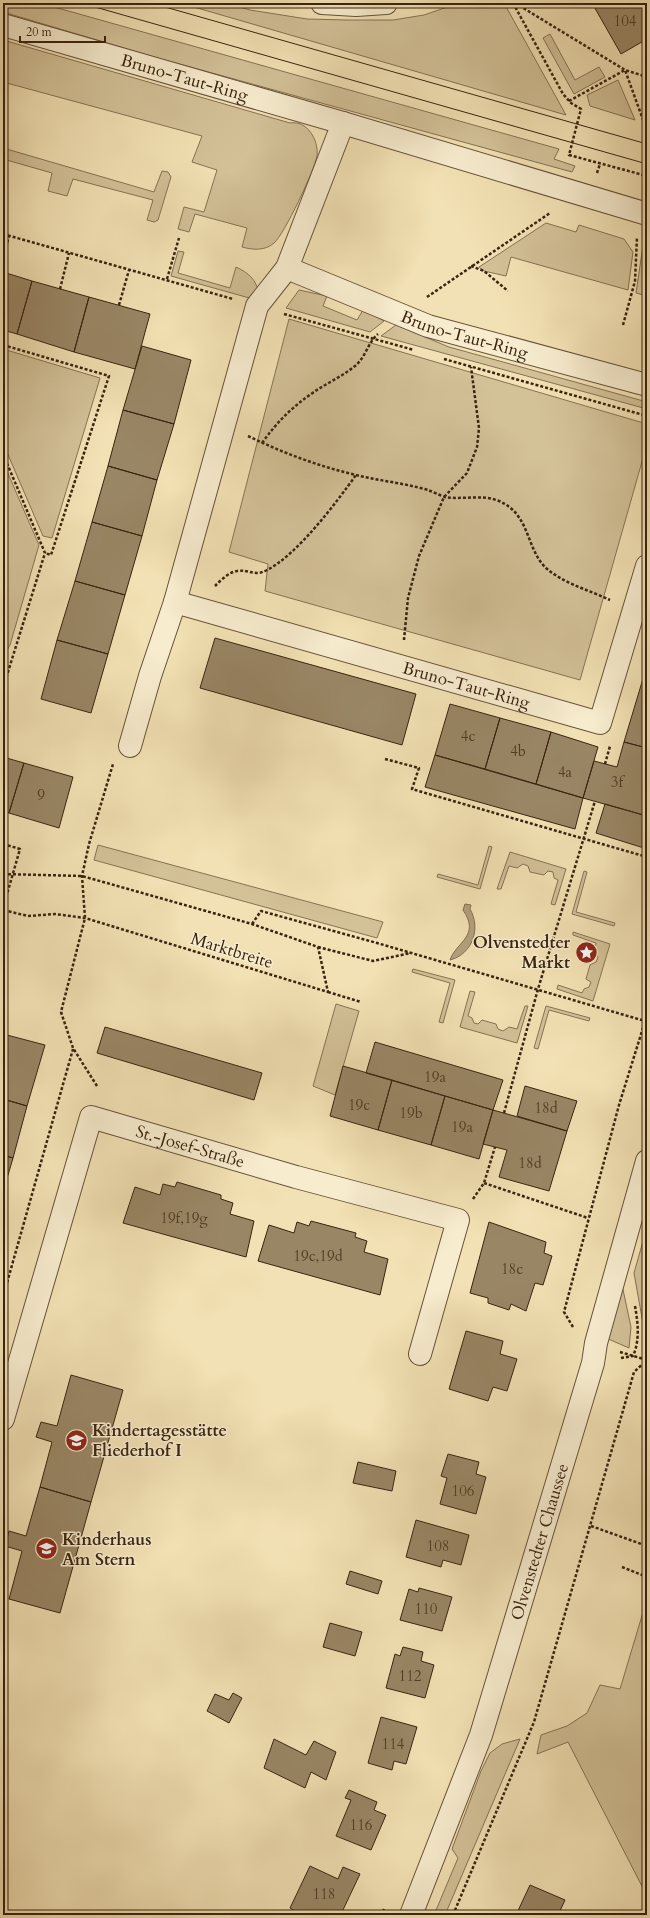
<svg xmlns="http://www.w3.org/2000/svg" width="650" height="1918" font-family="Cardo,serif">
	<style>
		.green { fill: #d3c198; stroke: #867254 }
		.water { fill: #b3a07c; stroke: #826e50 }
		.building { fill: #998665; stroke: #39230f }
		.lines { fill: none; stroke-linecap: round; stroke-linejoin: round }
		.minor-casing { stroke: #675238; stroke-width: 24 }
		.tertiary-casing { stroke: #675238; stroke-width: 24 }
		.path { stroke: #39230f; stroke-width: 2.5; stroke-dasharray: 3 2; stroke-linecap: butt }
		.minor { stroke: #f7ecce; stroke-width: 22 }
		.tertiary { stroke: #f7ecce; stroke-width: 22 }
		.tram { stroke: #39230f; stroke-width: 1 }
		.labels { text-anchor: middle; stroke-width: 3; stroke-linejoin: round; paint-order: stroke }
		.number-label { font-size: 15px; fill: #513c24 }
		.street-label { font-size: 17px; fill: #39230f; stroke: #f7ecce }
		.poi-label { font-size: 17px; font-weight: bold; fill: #39230f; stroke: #f7ecce; text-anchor: start }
	</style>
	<rect width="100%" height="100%" fill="#f2e1b4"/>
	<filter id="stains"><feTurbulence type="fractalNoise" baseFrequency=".005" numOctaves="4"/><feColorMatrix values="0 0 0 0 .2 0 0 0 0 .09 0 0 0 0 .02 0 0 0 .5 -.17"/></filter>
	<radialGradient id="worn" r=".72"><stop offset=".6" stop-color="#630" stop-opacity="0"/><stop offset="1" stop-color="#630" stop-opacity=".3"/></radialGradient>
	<path class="green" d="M3,3H40L559,149L554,159L575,166L572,172L154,57L3,12Z
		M180,3H226L250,10L307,19L347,20H393L424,15L459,3H504L566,115Z
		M550,34L575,80L599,67L605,77L574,94L543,38Z
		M3,40L290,123C307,120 319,140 317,156C315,169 284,235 274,243C265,251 253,250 242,247L247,228L195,214L189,232L178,229L184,207L204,212L217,170L192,162L202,136L3,82Z
		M618,80L635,120L590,106L587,95Z
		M3,148L154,192L162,171L168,172L171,177L158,220L154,222L147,220L153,200L73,179L67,196L48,191L52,173L3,159Z
		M546,223L576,232L579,225L624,239L633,252L628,290L511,257L506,276L484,271L479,267Z
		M645,232H647V296L636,293Z
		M178,251L184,252L178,273L230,288L236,267C253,275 258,283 260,301L171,276Z
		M299,290L327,296L323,306L357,320L363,310L384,321L370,332L286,308Z
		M289,319L647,424V444L580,680L265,591L268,564L229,552Z
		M396,325L449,347L647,402V409L381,336Z
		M3,349L100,378L52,538L43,536L3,443Z
		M3,462L39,545L10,645L3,657Z
		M98,845L383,922L377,938L94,860Z
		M489,846L492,847L480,889L437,877L438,874L478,885Z
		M510,852L566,869L555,905L551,904L558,880L554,878L553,872L548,871L544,875L530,872L528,866L523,864L517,868L509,866L501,889H497Z
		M584,871L587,872L576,912L615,923L614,926L572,914Z
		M573,932L610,944L593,1001L557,989L558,985L582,993L584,989L589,987L591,982L586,979L590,965L596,962L598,957L594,952L596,943L573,935Z
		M413,969L455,980L443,1023L439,1022L450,983L412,972Z
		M470,991L475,992L468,1016L472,1018L474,1023L478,1024L482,1020L496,1024L498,1029L503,1031L509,1027L517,1029L525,1006H528L517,1043L460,1027Z
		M336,1004L359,1011L335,1095L313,1086Z
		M546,1006L590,1018L589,1021L549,1010L538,1049L534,1048Z
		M647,1227V1345L643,1349L644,1329L634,1273Z
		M622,1285L631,1327L629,1348L606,1338Z
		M647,1599V1896L568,1742L537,1754L541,1735L567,1726L587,1713L600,1685L620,1689Z
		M520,1739L445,1915H434L458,1858L452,1849L481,1771L490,1753L502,1744Z"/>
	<path class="water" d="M465,904L471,905L470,909C481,928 473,954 450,960C456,942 481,936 463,910Z"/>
	<path class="building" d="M592,3H647V39L621,54Z
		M3,272L32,281L17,334L3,330Z
		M32,281L89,297L74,352L17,334Z
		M89,297L150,314L135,369L74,352Z
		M142,346L191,360L174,424L123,410Z
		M123,410L174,424L157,480L108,466Z
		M108,466L157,480L142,536L92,522Z
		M92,522L142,536L125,595L75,581Z
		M75,581L125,595L108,654L57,640Z
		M215,638L416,694L402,745L200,688Z
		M57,640L108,654L91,713L41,699Z
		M647,664V683L642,682Z
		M642,682L647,683V748L624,742Z
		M450,704L500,718L485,769L435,755Z
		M500,718L551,732L536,784L485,769Z
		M551,732L598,747L583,798L536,784Z
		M624,742L647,748V816L583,798L594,761L617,767Z
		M435,755L583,798L575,829L425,787Z
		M3,757L24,763L9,813L3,812Z
		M24,763L73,777L59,828L9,813Z
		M605,804L647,816V849L596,833Z
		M105,1027L262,1073L254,1100L97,1053Z
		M3,1034L45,1045L27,1106L3,1099Z
		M375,1042L503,1080L493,1110L366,1073Z
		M343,1066L392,1080L378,1130L330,1116Z
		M392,1080L445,1096L431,1145L378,1130Z
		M525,1086L577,1101L567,1131L517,1116Z
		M445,1096L493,1110L479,1159L431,1145Z
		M3,1099L27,1106L13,1158L3,1155Z
		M493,1110L567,1131L549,1191L499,1177L507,1150L483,1144Z
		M3,1155L13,1158L3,1192Z
		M177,1182L221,1195V1199L233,1203L230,1214L254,1221L246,1257L123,1223L135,1187L160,1195L163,1184L175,1187Z
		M311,1221L356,1233L355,1237L367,1241L364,1252L388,1259L380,1295L258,1261L269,1225L294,1233L297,1222L309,1226Z
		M489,1222L546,1242L544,1253L552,1256L543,1285L535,1283L526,1311L511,1304L509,1310L488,1303V1298L470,1293Z
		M466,1331L503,1341L500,1354L517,1359L507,1391L493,1387L488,1401L449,1389Z
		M71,1375L123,1390L91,1502L40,1487L52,1442L36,1437L41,1422L57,1426Z
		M448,1454L479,1462L476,1474L486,1477L476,1514L440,1504L447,1478L441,1476Z
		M358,1462L396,1471L392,1491L353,1483Z
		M40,1487L91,1502L60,1613L9,1599L22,1551L5,1546L9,1531L26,1536Z
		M416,1520L469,1535L461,1565L443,1560L441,1567L406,1557Z
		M350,1571L382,1581L378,1594L346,1584Z
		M419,1588L452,1597L442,1631L400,1620L409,1589L418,1592Z
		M330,1623L362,1632L355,1656L323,1647Z
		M403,1647L423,1652L421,1661L434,1665L425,1698L386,1688L395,1654L400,1656Z
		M233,1693L242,1698L229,1723L207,1711L215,1694L229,1700Z
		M381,1717L417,1727L406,1764L394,1761L392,1770L368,1763Z
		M274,1739L306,1755L314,1741L336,1752L326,1780L311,1772L305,1788L264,1768Z
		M349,1790L377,1802L374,1810L386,1815L371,1850L336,1836L351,1800L345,1798Z
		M310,1866L338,1879L343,1867L360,1874L342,1912L339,1911L337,1915H301L290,1908Z
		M530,1885L565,1900L558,1915H516Z"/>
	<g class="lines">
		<defs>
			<g id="minor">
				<path id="s1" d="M3,25L343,123L647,214"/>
				<path id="s2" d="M287,268L428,326L647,385"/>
				<path id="s3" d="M175,602L600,723L647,566"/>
				<path d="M130,746L150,676L175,602L257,306L287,268L343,123"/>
				<path id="s4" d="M3,1419L91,1117L296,1177L458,1220L420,1354"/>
				<path id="s5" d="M411,1915L481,1735L593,1363L596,1343L647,1161"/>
			</g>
			<path id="tertiary" d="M322,3L356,5L386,3"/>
		</defs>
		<use href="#minor" class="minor-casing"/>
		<use href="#tertiary" class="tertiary-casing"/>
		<path class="path" d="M513,3L563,94L571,103L581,109L569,155L647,176
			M515,3L625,70L647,77
			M569,101L625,70L646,128
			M597,173L600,164
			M3,234L233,299
			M3,262L9,235
			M471,266L484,271L508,291
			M167,279L179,238
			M60,289L69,253
			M427,297L550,213
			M119,305L129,270
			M284,314L414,350
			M623,325L635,281L637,237
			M3,345L109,376L51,555L45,553
			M444,359L647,416
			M248,436C283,453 318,466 356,475C380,481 404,483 428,490C433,492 439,495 445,497C462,500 482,494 499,501C530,514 526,548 545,567C562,583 589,590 610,600
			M262,443C277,422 292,407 314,392C327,383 343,376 355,366C366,357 368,342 378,334
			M3,454L45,553L3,688
			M215,586C221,580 229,572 237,571C249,569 254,577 267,570C297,555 336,503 356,475
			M404,640L408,598L419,556L444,497L467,473L477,447L479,428L471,367
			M385,759L419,768L412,789L422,792L647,857
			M605,764L610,746
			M3,844L20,849L3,908
			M3,874L82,876L252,924L318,947L328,992L85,918L55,914L28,916L3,910
			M252,924L261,911L377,943L645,1021
			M318,947L373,961L411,953
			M328,992L361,1002
			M97,1086L73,1048L61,1012L85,918L82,876L89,844L113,764
			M504,1113L538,989L595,801
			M484,1183L588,1218
			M473,1199L484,1183L495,1147
			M3,1297L73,1049
			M573,1327L564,1312L619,1105L647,1015
			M620,1352L647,1360
			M621,1358L633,1356C640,1340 638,1323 635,1306
			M591,1526L647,1546
			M622,1567L647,1577
			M382,1915L384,1909
			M453,1915L534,1722L634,1372L647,1360"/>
		<use href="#minor" class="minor"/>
		<use href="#tertiary" class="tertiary"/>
		<path class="tram" d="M81,3L647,164
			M151,3L647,144"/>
	</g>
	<defs>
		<symbol id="sight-disc" viewBox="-11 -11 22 22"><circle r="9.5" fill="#8f2418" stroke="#f7ecce"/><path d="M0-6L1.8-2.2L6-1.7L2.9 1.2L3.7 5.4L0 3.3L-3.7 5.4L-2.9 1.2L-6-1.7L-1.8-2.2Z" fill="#fff"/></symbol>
		<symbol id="school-disc" viewBox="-11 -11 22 22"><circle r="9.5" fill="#8f2418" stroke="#f7ecce"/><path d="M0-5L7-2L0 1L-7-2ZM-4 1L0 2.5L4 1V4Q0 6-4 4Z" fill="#fff"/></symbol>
	</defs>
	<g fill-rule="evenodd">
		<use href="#sight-disc" x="574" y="940" width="25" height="25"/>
		<use href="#school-disc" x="64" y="1428" width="25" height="25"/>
		<use href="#school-disc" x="34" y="1536" width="25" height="25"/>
	</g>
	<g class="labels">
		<g class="number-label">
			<text x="625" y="26">104</text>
			<text x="468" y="741">4c</text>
			<text x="518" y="756">4b</text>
			<text x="565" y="777">4a</text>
			<text x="617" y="787">3f</text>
			<text x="41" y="800">9</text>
			<text x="435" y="1082">19a</text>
			<text x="359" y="1110">19c</text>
			<text x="546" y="1113">18d</text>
			<text x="411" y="1118">19b</text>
			<text x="462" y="1132">19a</text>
			<text x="530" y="1168">18d</text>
			<text x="184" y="1223">19f,19g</text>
			<text x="318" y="1261">19c,19d</text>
			<text x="512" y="1274">18c</text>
			<text x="463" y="1496">106</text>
			<text x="438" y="1551">108</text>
			<text x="426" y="1614">110</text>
			<text x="410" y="1681">112</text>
			<text x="393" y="1749">114</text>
			<text x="361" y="1830">116</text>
			<text x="324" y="1899">118</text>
		</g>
		<g class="street-label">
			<text dy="6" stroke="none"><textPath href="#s1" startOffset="189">Bruno-Taut-Ring</textPath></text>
			<text dy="6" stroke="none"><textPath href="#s2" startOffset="190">Bruno-Taut-Ring</textPath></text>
			<text dy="6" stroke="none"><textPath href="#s3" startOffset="303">Bruno-Taut-Ring</textPath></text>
			<text transform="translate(232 950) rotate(17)" y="6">Marktbreite</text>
			<text dy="6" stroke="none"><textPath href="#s4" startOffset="418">St.-Josef-Straße</textPath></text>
			<text dy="6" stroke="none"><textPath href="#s5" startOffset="395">Olvenstedter Chaussee</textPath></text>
		</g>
		<g class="poi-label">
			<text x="570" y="948" text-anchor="end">Olvenstedter<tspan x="570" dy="20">Markt</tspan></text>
			<text x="92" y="1436">Kindertagesstätte<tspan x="92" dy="20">Fliederhof I</tspan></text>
			<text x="62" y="1545">Kinderhaus<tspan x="62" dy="20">Am Stern</tspan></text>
		</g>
	</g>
	<rect width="650" height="1918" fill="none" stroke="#f2e1b4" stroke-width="16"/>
	<rect x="4" y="4" width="642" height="1910" fill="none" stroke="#39230f" stroke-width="2"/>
	<rect x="8" y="8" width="634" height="1902" fill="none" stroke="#39230f"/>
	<path d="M20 36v6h85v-6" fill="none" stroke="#39230f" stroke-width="2"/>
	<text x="26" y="36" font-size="12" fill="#39230f" stroke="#f7ecce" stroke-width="3" paint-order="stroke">20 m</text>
	<rect width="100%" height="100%" filter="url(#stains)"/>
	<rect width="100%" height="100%" fill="url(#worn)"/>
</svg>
